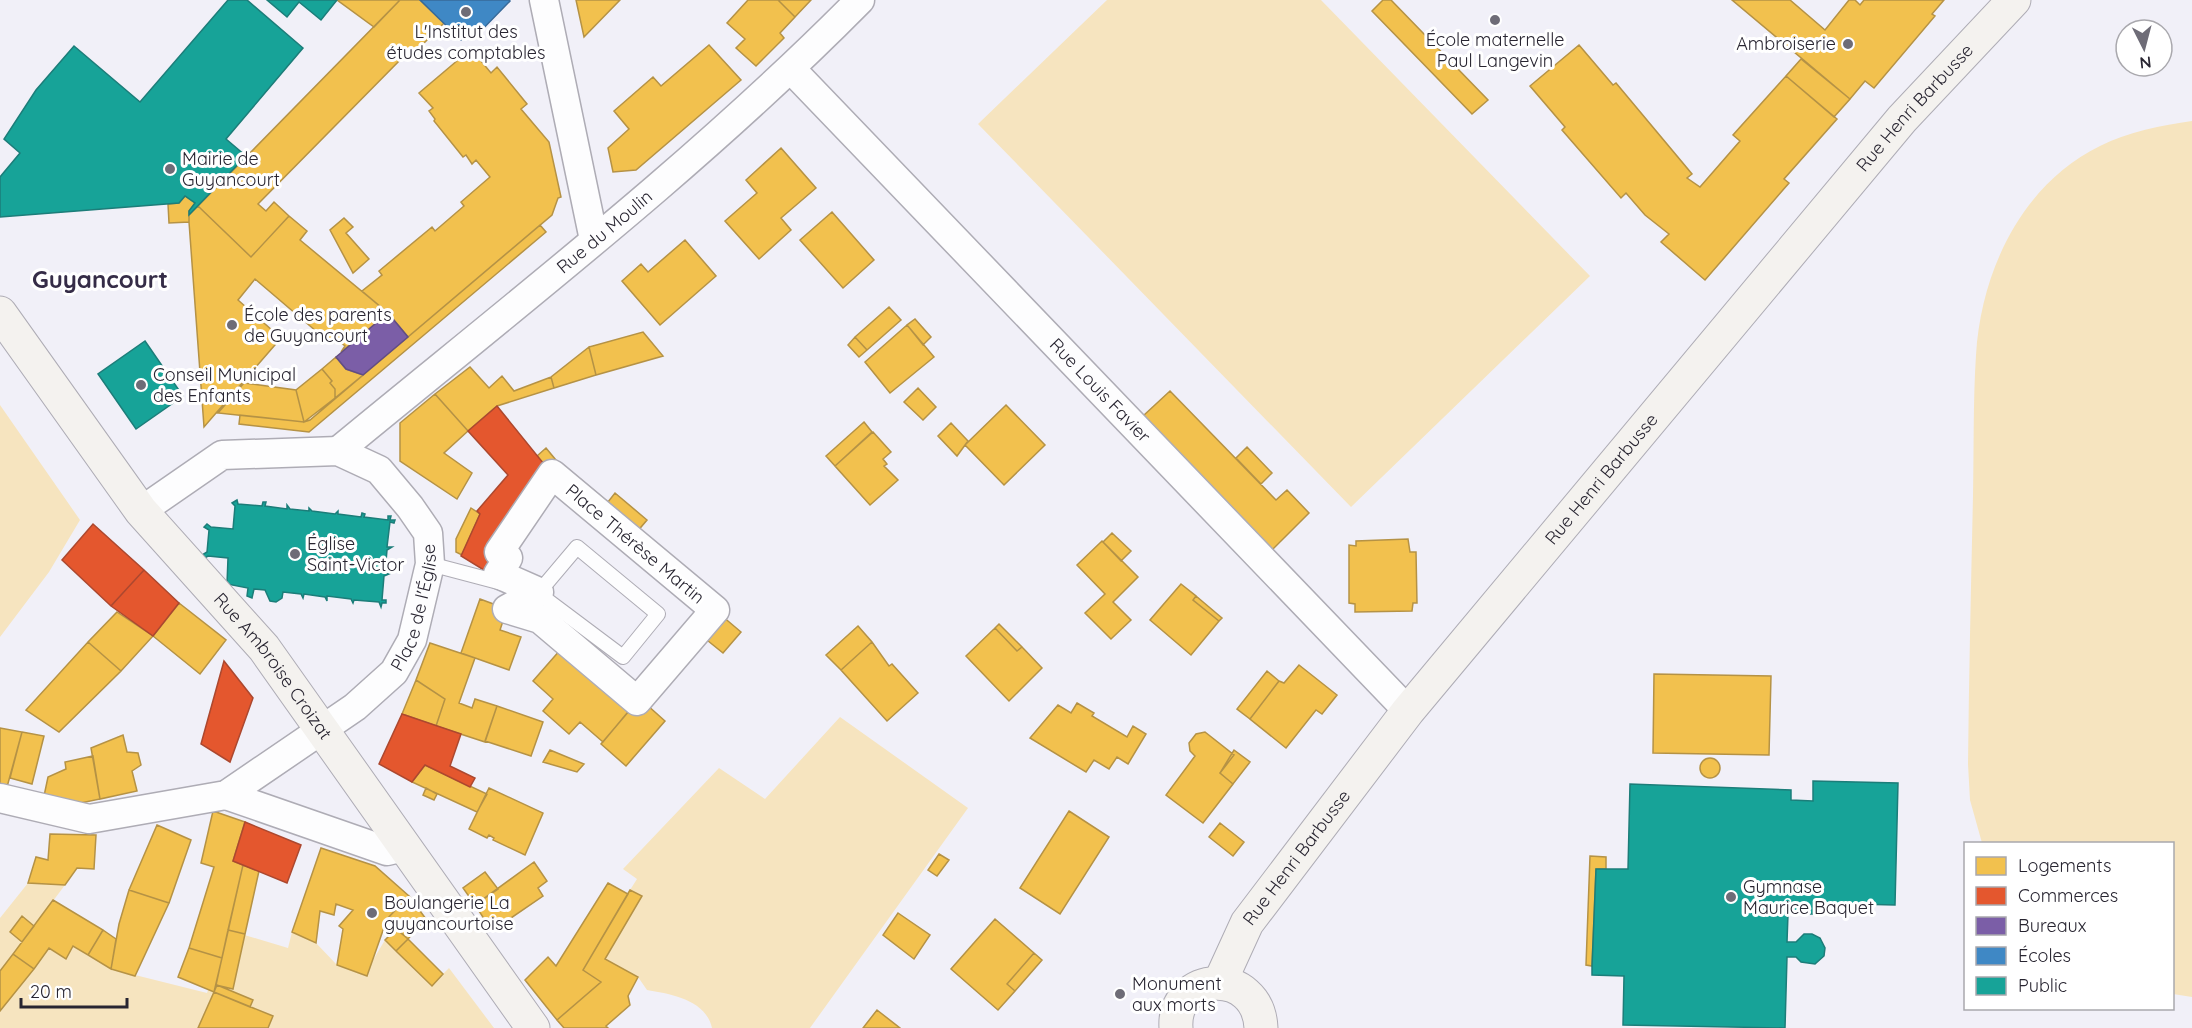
<svg xmlns="http://www.w3.org/2000/svg" width="2192" height="1028" font-family="Quicksand,sans-serif">
	<style>
		.green { fill: #f6e4bf }
		.homes { fill: #f2c14e; stroke: #b59245; stroke-width: 1.5 }
		.shops { fill: #e4572e; stroke: #ac482f; stroke-width: 1.5 }
		.offices { fill: #7b5ea7; stroke: #624d84; stroke-width: 1.5 }
		.schools { fill: #3f88c5; stroke: #386a99; stroke-width: 1.5 }
		.public { fill: #17a398; stroke: #1c7d79; stroke-width: 1.5 }
		.lines { fill: none; stroke-linecap: round; stroke-linejoin: round }
		.lane-casing { stroke: #aeacb5; stroke-width: 16 }
		.street-casing { stroke: #aeacb5; stroke-width: 31 }
		.secondary-casing { stroke: #aeacb5; stroke-width: 35 }
		.lane { stroke: #fdfdfe; stroke-width: 14 }
		.street { stroke: #fdfdfe; stroke-width: 28 }
		.secondary { stroke: #f4f2ef; stroke-width: 33 }
		.poi-dot { fill: #6e6c77; stroke: #fff; stroke-width: 2 }
		.labels { text-anchor: middle; stroke-width: 6; stroke-linejoin: round; paint-order: stroke }
		.poi-label { font-size: 18px; fill: #282531; stroke: #fff; text-anchor: start }
		.street-label { font-size: 18px; fill: #282531; stroke: #fff }
		.district-label { font-size: 24px; font-weight: bold; fill: #352c47; stroke: #fff }
	</style>
	<rect width="100%" height="100%" fill="#f1f0f8"/>
	<path class="green" d="M1107,0H1321L1590,276L1351,507L978,124Z
		M2192,121V997L2173,994L2172,844L1982,843L1970,800L1968,764C1969,675 1971,585 1973,496C1974,449 1973,401 1976,355C1981,271 2022,184 2100,146C2128,132 2162,125 2192,121Z
		M0,405L80,520L49,572L0,637Z
		M840,717L968,808L810,1028H712C706,1000 671,994 647,990L638,977L605,959L641,896L630,890L637,879L623,869L719,768L765,799Z
		M28,883L65,885L23,941L49,948L65,958L73,946L111,969L207,993L228,930L288,948L292,932L316,943L337,965L364,975L385,940L432,985L449,968L494,1028H0V918Z"/>
	<path class="homes" d="M337,0H400L374,27Z
		M400,0H420L444,23L410,57L406,54L258,204L266,211L274,202L289,216L251,257L198,206Z
		M576,0H620L584,37Z
		M748,0H778L795,17L780,33L784,38L756,66L736,48L745,39L727,23Z
		M778,0H811L795,17Z
		M1383,0H1391L1488,100L1472,114L1372,11Z
		M1732,0H1790L1825,30L1849,0H1855L1860,5L1864,0H1944L1932,14L1935,16L1874,88L1865,81L1850,99Z
		M709,45L741,80L636,170L613,172L608,148L629,129L614,111L653,77L661,86Z
		M1579,45L1613,85L1616,83L1692,174L1687,178L1700,187L1740,141L1733,135L1786,76L1837,119L1784,179L1789,183L1705,280L1661,242L1669,234L1645,215L1626,193L1621,198L1562,130L1565,127L1530,86Z
		M471,49L491,73L497,67L527,104L521,109L549,142L561,197L558,198L552,215L408,337L388,313L362,291L382,275L379,271L432,227L435,231L464,206L461,202L490,177L476,160L472,164L466,155L463,157L434,121L435,119L429,111L433,108L419,93Z
		M1801,59L1850,99L1834,117L1786,76Z
		M781,148L816,188L781,218L791,230L759,259L725,221L757,193L746,180Z
		M185,196L195,203L189,211V222L169,223L168,204L179,203Z
		M198,206L251,257L289,216L307,231L300,240L388,313L341,352L345,346L340,342L330,343L255,279L238,300L281,338L204,427L189,222V215Z
		M832,212L874,260L843,288L800,240Z
		M344,218L353,227L346,233L369,259L353,273L330,230Z
		M540,225L546,232L309,432L239,424L240,415L304,422L310,420Z
		M685,240L716,276L660,325L622,281L641,264L648,272Z
		M889,307L901,320L867,350L855,337Z
		M915,319L931,337L923,345L907,325Z
		M907,325L934,357L890,393L865,362Z
		M643,332L663,356L596,375L589,347Z
		M855,337L867,350L859,357L848,345Z
		M589,347L596,375L554,388L551,377Z
		M336,357L346,369L363,375L335,398V389L330,383L332,381L322,369Z
		M470,367L489,388L502,376L514,391L551,377L554,388L497,406L468,431L435,394Z
		M322,369L332,381L330,383L335,389V398L304,422L296,390Z
		M244,383L296,390L304,422L218,413Z
		M918,388L936,407L923,420L904,402Z
		M1170,391L1276,500L1287,490L1309,513L1272,550L1143,416Z
		M435,394L468,431L444,453L472,473L457,499L400,461V423Z
		M1006,405L1045,445L1004,485L965,445Z
		M864,422L872,432L835,466L826,456Z
		M951,423L968,441L957,456L938,436Z
		M873,432L891,452L883,459L887,464L884,466L898,480L870,505L835,466Z
		M1247,447L1272,473L1261,484L1236,458Z
		M546,448L560,465L548,469L537,456Z
		M561,463L608,502L615,493L647,520L630,540Z
		M471,508L480,514L462,555L456,552V539Z
		M1112,533L1131,551L1121,561L1103,542Z
		M1408,539L1410,552H1416L1417,603H1413L1412,611L1355,612V604L1349,603V545L1356,546V541Z
		M1102,541L1138,577L1113,602L1131,620L1111,639L1085,613L1105,594L1077,565Z
		M1181,584L1196,596L1193,600L1219,621L1191,655L1150,620Z
		M1196,596L1222,618L1219,621L1193,600Z
		M480,599L507,609L500,630L521,637L509,670L461,653Z
		M179,603L226,640L200,674L153,636Z
		M715,610L741,632L723,653L697,632Z
		M117,612L153,636L121,671L88,642Z
		M999,624L1022,647L1017,651L995,628Z
		M858,626L872,642L841,670L826,655Z
		M995,628L1017,651L1022,647L1042,668L1009,701L966,656Z
		M568,641L637,701L603,742L580,722L569,734L543,711L553,699L533,681Z
		M88,642L121,671L59,732L26,710Z
		M872,642L889,666L892,664L918,693L887,721L841,670Z
		M430,643L475,658L459,703L472,708L475,699L497,706L485,742L436,726L445,699L416,680Z
		M1299,665L1337,695L1322,714L1316,710L1286,748L1250,719L1279,681L1284,683Z
		M1267,671L1279,681L1250,719L1237,709Z
		M1654,674L1771,676L1769,755L1653,753Z
		M416,680L445,699L436,726L402,714Z
		M1077,703L1094,713L1092,716L1127,737L1133,726L1146,734L1128,764L1117,757L1109,769L1094,760L1086,772L1030,738L1058,705L1071,713Z
		M635,704L647,705L665,721L626,766L601,744Z
		M497,706L543,722L531,756L485,741Z
		M0,728L22,732L7,787L0,785Z
		M22,732L44,736L32,784L10,778Z
		M1205,732L1234,755L1220,773L1233,784L1203,823L1166,795L1195,756L1190,751L1189,743L1196,734Z
		M123,735L127,752L138,753L141,765L132,771L137,791L100,799L91,748Z
		M550,750L584,764L577,772L543,762Z
		M1234,750L1250,762L1233,784L1220,773Z
		M93,756L100,799L76,804L44,796L48,777L66,769L65,762Z
		M1700 768a10 10 0 1 1 20 0a10 10 0 1 1-20 0Z
		M425,765L487,794L477,812L412,782Z
		M426,788L437,794L434,800L423,795Z
		M489,788L543,813L525,855L493,840L494,838L489,835L487,838L469,829Z
		M213,811L245,822L233,861L243,865L222,958L189,948L214,867L201,863Z
		M1069,811L1109,837L1060,914L1020,888Z
		M1220,823L1244,842L1233,856L1209,837Z
		M157,825L191,840L169,903L129,890Z
		M50,834L96,835L94,869L77,868L65,885L28,883L36,857L48,860Z
		M321,848L375,866L409,896L387,919L367,976L337,965L343,929L339,926L353,910L336,904L334,915L320,911L316,943L292,932Z
		M939,854L949,860L937,876L928,870Z
		M1590,856L1606,857V869H1596L1592,966L1586,965Z
		M534,862L547,881L538,888L543,896L492,931L475,905Z
		M243,865L259,871L245,934L228,930Z
		M485,872L498,889L475,905L463,888Z
		M608,883L628,894L583,970L601,982L557,1020L525,980L548,957L556,966Z
		M129,890L169,903L135,976L111,969L119,924Z
		M630,890L642,896L605,959L638,977L628,996L630,1005L606,1026L608,1028H564L557,1020L601,982L583,970Z
		M409,896L426,919L408,939L387,919Z
		M53,900L103,930L88,955L73,946L66,959L49,948L34,969L13,954Z
		M898,913L930,935L914,959L883,935Z
		M22,916L34,926L22,942L10,932Z
		M995,919L1034,953L1007,984L1015,991L998,1010L951,969Z
		M396,929L408,939L396,951L385,940Z
		M103,930L116,939L111,969L88,955Z
		M228,930L245,934L233,989L216,985Z
		M408,939L443,974L432,986L396,951Z
		M189,948L222,958L214,992L178,977Z
		M1034,953L1042,960L1015,991L1007,984Z
		M13,954L34,969L0,1011V971Z
		M217,985L253,1000L250,1007L214,992Z
		M214,992L273,1016L268,1028H198Z
		M877,1010L900,1028H863Z"/>
	<path class="shops" d="M497,406L548,469L487,572L461,556L480,514L477,511L508,475L468,431Z
		M93,524L144,570L111,606L62,560Z
		M144,570L179,603L153,636L111,606Z
		M224,661L253,698L230,762L201,744Z
		M402,714L461,734L450,766L475,778L470,787L425,765L412,782L379,764Z
		M245,822L301,845L287,883L233,861Z"/>
	<path class="offices" d="M388,313L408,337L363,375L346,369L336,357Z"/>
	<path class="schools" d="M420,0H509L510,1L477,35L472,29L461,40Z"/>
	<path class="public" d="M228,0H247L303,48L226,139L246,156L189,215V211L195,203L185,196L179,203L0,217V177L20,153L4,139L36,90L74,46L140,102Z
		M267,0H337L321,20L299,2L287,17Z
		M145,341L183,396L136,429L98,374Z
		M237,500L238,504L262,506L263,502H266L265,506L287,509V505L290,509L309,511V508L312,511L335,514L338,511V514L361,517L362,513L365,514L364,517L388,520V516H391L390,520H395L394,523L390,522L387,547H392L387,550L385,573L389,574L384,576L382,600H386V603H382L381,607L379,602L354,600L353,603L351,599L327,596V601L325,597L304,594L303,598L301,594L283,592L282,598L276,602L270,601L265,590L254,589L252,598L247,596L248,588L227,584L228,558L208,556L203,559L202,555L207,552L209,530L204,527L207,524L211,527L233,529L235,506L232,503Z
		M1813,781L1898,783L1895,905L1813,903V914H1788L1787,942H1796L1804,934H1812L1820,938L1825,948L1824,956L1815,964L1801,962L1796,957H1787L1785,1028L1623,1025L1624,976L1592,975V966L1596,869H1628L1630,784L1791,790V800L1813,801Z"/>
	<g class="lines">
		<defs>
			<path id="lane" d="M430,564L502,583
				M535,591L623,657L658,614L577,547L539,592"/>
			<g id="street">
				<path d="M544,0L594,240"/>
				<path id="s1" d="M791,69L1408,711"/>
				<path id="s2" d="M338,451C515,305 698,164 860,0"/>
				<path d="M552,474L715,610L637,701L540,619L507,609L539,592L498,574L508,558L499,552Z"/>
				<path d="M226,795L387,851L404,847"/>
				<path id="s3" d="M0,798L89,819L226,795L355,707L394,672L412,640L430,564L428,533L410,507L379,470L338,451L222,455L141,511"/>
			</g>
			<g id="secondary">
				<path id="s4" d="M0,313L141,511L264,648L533,1028"/>
				<path id="s5" d="M1220,982L1247,923L1408,711L1902,119L2014,0"/>
				<path d="M1176,1028C1172,971 1258,966 1261,1028"/>
			</g>
		</defs>
		<use href="#lane" class="lane-casing"/>
		<use href="#street" class="street-casing"/>
		<use href="#secondary" class="secondary-casing"/>
		<use href="#lane" class="lane"/>
		<use href="#street" class="street"/>
		<use href="#secondary" class="secondary"/>
	</g>
	<g class="poi-dot">
		<circle cx="466" cy="12" r="6"/>
		<circle cx="1495" cy="20" r="6"/>
		<circle cx="1848" cy="44" r="6"/>
		<circle cx="170" cy="169" r="6"/>
		<circle cx="232" cy="325" r="6"/>
		<circle cx="141" cy="385" r="6"/>
		<circle cx="295" cy="554" r="6"/>
		<circle cx="1731" cy="897" r="6"/>
		<circle cx="372" cy="913" r="6"/>
		<circle cx="1120" cy="994" r="6"/>
	</g>
	<g class="labels">
		<g class="poi-label">
			<text x="466" y="38" text-anchor="middle">L'Institut des<tspan x="466" dy="21">études comptables</tspan></text>
			<text x="1495" y="46" text-anchor="middle">École maternelle<tspan x="1495" dy="21">Paul Langevin</tspan></text>
			<text x="1836" y="50" text-anchor="end">Ambroiserie</text>
			<text x="182" y="165">Mairie de<tspan x="182" dy="21">Guyancourt</tspan></text>
			<text x="244" y="321">École des parents<tspan x="244" dy="21">de Guyancourt</tspan></text>
			<text x="153" y="381">Conseil Municipal<tspan x="153" dy="21">des Enfants</tspan></text>
			<text x="307" y="550">Église<tspan x="307" dy="21">Saint-Victor</tspan></text>
			<text x="1743" y="893">Gymnase<tspan x="1743" dy="21">Maurice Baquet</tspan></text>
			<text x="384" y="909">Boulangerie La<tspan x="384" dy="21">guyancourtoise</tspan></text>
			<text x="1132" y="990">Monument<tspan x="1132" dy="21">aux morts</tspan></text>
		</g>
		<g class="street-label">
			<text dy="6" stroke="none"><textPath href="#s5" startOffset="1119">Rue Henri Barbusse</textPath></text>
			<text dy="6" stroke="none"><textPath href="#s2" startOffset="345">Rue du Moulin</textPath></text>
			<text dy="6" stroke="none"><textPath href="#s1" startOffset="446">Rue Louis Favier</textPath></text>
			<text dy="6" stroke="none"><textPath href="#s5" startOffset="633">Rue Henri Barbusse</textPath></text>
			<text transform="translate(635 544) rotate(40)" y="6">Place Thérèse Martin</text>
			<text dy="6" stroke="none"><textPath href="#s3" startOffset="508">Place de l'Église</textPath></text>
			<text dy="6" stroke="none"><textPath href="#s4" startOffset="447">Rue Ambroise Croizat</textPath></text>
			<text dy="6" stroke="none"><textPath href="#s5" startOffset="147">Rue Henri Barbusse</textPath></text>
		</g>
		<g class="district-label">
			<text x="100" y="288">Guyancourt</text>
		</g>
	</g>
	<rect x="1964" y="842" width="210" height="168" fill="#ffffff" stroke="#a9a8ad" stroke-width="1.5"/>
	<rect x="1976" y="857" width="30" height="18" fill="#f2c14e" stroke="#a9a8ad" stroke-width="1.5"/>
	<text x="2018" y="872" font-size="18" fill="#282531">Logements</text>
	<rect x="1976" y="887" width="30" height="18" fill="#e4572e" stroke="#a9a8ad" stroke-width="1.5"/>
	<text x="2018" y="902" font-size="18" fill="#282531">Commerces</text>
	<rect x="1976" y="917" width="30" height="18" fill="#7b5ea7" stroke="#a9a8ad" stroke-width="1.5"/>
	<text x="2018" y="932" font-size="18" fill="#282531">Bureaux</text>
	<rect x="1976" y="947" width="30" height="18" fill="#3f88c5" stroke="#a9a8ad" stroke-width="1.5"/>
	<text x="2018" y="962" font-size="18" fill="#282531">Écoles</text>
	<rect x="1976" y="977" width="30" height="18" fill="#17a398" stroke="#a9a8ad" stroke-width="1.5"/>
	<text x="2018" y="992" font-size="18" fill="#282531">Public</text>
	<g transform="translate(2144 48) rotate(174)"><circle r="28" fill="#ffffff" stroke="#a9a8ad" stroke-width="1.5"/>
	<path d="M0-4.5L10 22L0 15L-10 22Z" fill="#6e6c77"/>
	<text y="-9" font-size="16" font-weight="bold" text-anchor="middle" fill="#282531">N</text>
	</g>
	<path d="M21 998v9h106v-9" fill="none" stroke="#282531" stroke-width="3"/>
	<text x="30" y="998" font-size="18" fill="#282531" stroke="#ffffff" stroke-width="4.5" paint-order="stroke">20 m</text>
</svg>
